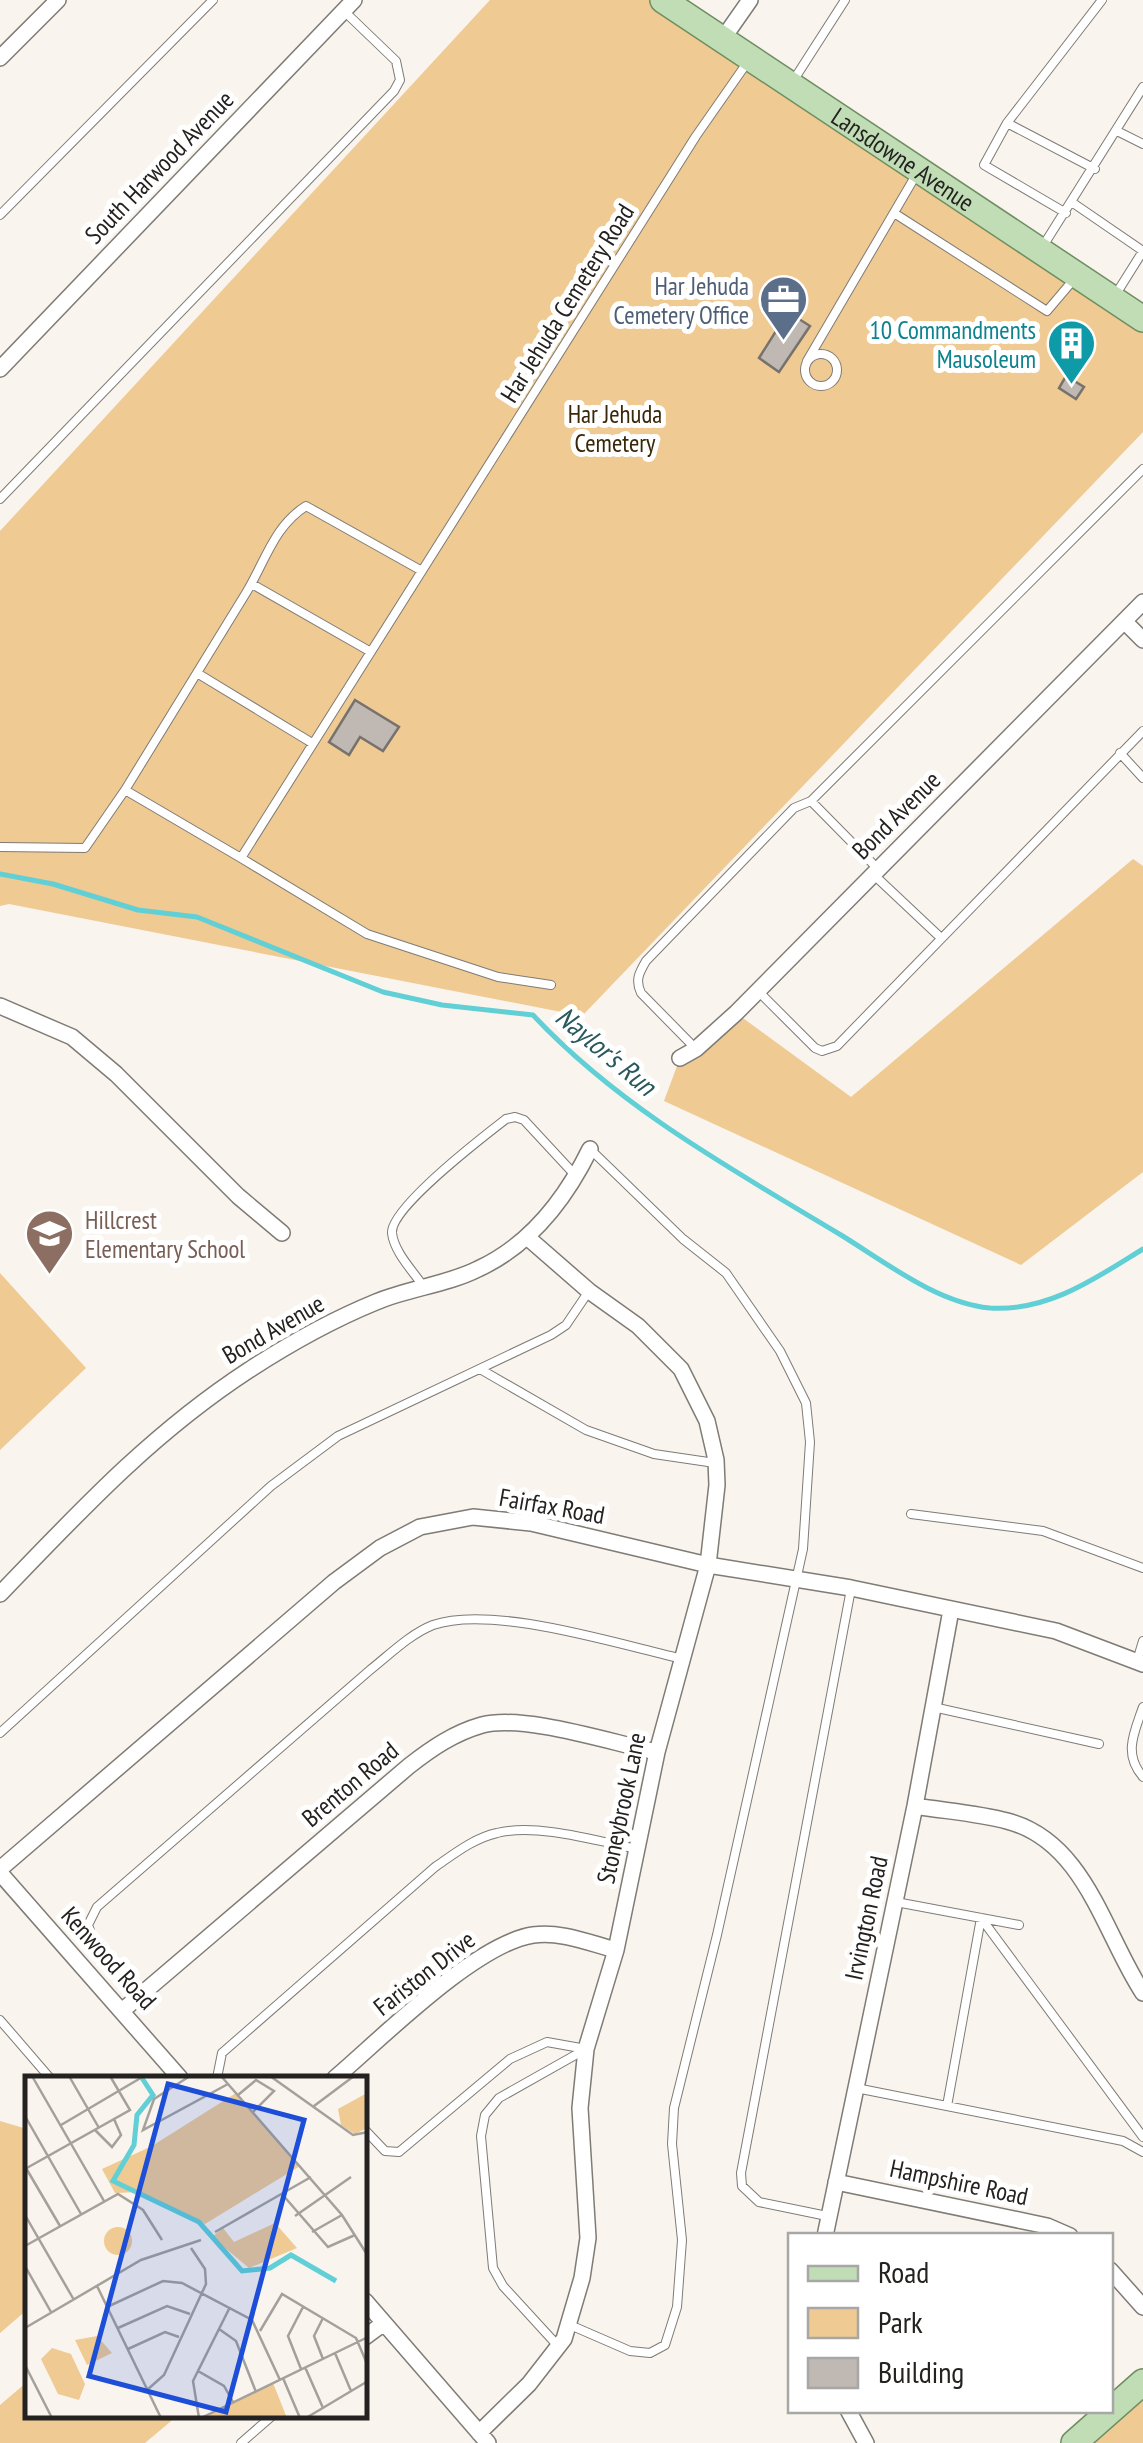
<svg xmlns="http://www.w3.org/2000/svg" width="1143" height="2443" font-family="'PT Sans Narrow',sans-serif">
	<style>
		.green { fill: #efca93 }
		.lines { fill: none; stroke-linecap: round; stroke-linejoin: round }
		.stream { stroke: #61cfd6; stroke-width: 5 }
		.building { fill: #bfb8b3; stroke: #78726d; stroke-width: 2.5 }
		.lane-casing { stroke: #7f7b75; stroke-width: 10 }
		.street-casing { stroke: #7f7b75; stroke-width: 18 }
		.primary-casing { stroke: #6e8d60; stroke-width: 28 }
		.lane { stroke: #fff; stroke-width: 8 }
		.street { stroke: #fff; stroke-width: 15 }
		.primary { stroke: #c0ddb5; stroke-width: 25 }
		.labels { text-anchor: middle; stroke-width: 10; stroke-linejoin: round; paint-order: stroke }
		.street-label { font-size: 25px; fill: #242220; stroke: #fff }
		.service-label { font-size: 25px; fill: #4e5e75; stroke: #fff; text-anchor: end }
		.culture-label { font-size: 25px; fill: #0d838f; stroke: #fff; text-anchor: end }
		.park-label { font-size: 25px; fill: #3a2708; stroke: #fff }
		.education-label { font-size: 25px; fill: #785e54; stroke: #fff; text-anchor: start }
		.water-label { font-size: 28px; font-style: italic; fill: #29595c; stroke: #fff }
		.inset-river { fill: none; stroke: #61cfd6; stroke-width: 5 }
		.inset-road { fill: none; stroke: #a4a09b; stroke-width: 2.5 }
		.view { fill: #1d4ed8; fill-opacity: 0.15; stroke: #1d4ed8; stroke-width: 5 }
		.inset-edge { fill: none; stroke: #242220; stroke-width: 5 }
	</style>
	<rect width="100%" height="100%" fill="#f9f4ed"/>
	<path class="green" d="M490,0H661L1143,319V432L582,1016L9,904L0,906V531Z
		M1133,859L1143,866V1172L1021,1265L664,1101L680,1058L736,1013L851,1097Z
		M0,1273L86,1368L0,1450Z
		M0,2121L27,2129L28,2309L0,2333Z
		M27,2382L28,2416H177L145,2443H0V2405Z
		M1143,2382V2443H1073Z"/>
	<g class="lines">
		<path class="stream" d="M0,874L53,884L138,910L197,917L383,992L442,1005L533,1015C620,1108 733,1170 841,1235C885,1262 937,1303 990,1308C1048,1312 1096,1278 1143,1249"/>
	</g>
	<path class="building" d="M788,312L810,326L779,372L759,358Z
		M1066,376L1084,387L1076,399L1059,388Z
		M355,700L399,727L383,751L360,737L349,755L329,742Z"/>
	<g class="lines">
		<defs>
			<path id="lane" d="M793,81L845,0
				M1007,123L1102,0
				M1117,131L1143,144
				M1073,203L1143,251
				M894,213L1047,311L1075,278
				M1066,213L984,165L1007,123L1095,169
				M0,215L213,0
				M1043,246L1143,87
				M1116,294L1143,251
				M805 370a16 16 0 1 1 32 0a16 16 0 1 1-32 0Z
				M807,361L916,175
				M0,499L394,91L400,80L396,61L345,12
				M252,584L371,652
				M197,673L312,743
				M1120,753L1143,778
				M125,790C165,725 205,659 246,593C265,562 274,526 306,506L422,571
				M0,847L85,848L125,790L241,858L696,136L749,60
				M241,858L367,934L498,977L551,985
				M878,869L811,801L1143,469
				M873,874L941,938
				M758,991L815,1048L822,1051L837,1046L1143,731
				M696,1049L641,993C635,980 639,973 646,961L794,808L811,801
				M423,1286C413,1271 394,1252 392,1233C390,1208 484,1136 506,1119L515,1117L524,1120L575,1175
				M480,1369L586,1430L654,1454L715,1463
				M911,1514L1043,1531L1143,1568
				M1137,1661L1143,1641
				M933,1707L1099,1744
				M1143,1707C1134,1733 1123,1754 1143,1777
				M0,1733L271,1486L338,1436L551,1335L566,1325L589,1291
				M896,1902L1019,1925
				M981,1918L1143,2137
				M137,1998L94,1942L88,1925L97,1907L370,1670C389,1655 410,1634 433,1625C492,1604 620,1645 683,1659
				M0,2020L50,2078
				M217,2078L222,2053L435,1867C454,1854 474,1838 497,1833C537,1823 597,1841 637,1849
				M856,2088L1123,2141L1143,2152
				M947,2106L981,1918
				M365,2130L385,2151L399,2152L510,2059L547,2042L586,2049
				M827,2216L759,2202L742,2186L741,2173L851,1589
				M570,2325L630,2351L650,2353L665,2345L677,2307L682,2240L672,2144L674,2108L717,1935L803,1549L810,1442L806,1403L780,1351L726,1273L683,1239L590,1149
				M558,2346L503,2286L493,2268L481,2136L485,2115L499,2098L586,2049
				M241,2443L272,2416"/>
			<path id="street" d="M722,40L750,0
				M0,58L58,0
				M0,369L354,0
				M1124,621L1143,640
				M0,1006L72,1037L116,1074L238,1196L282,1233
				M680,1058L696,1049L736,1013L1143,602
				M0,1594C80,1511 151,1434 249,1370C289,1344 332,1320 376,1302C409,1288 446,1285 478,1269C530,1245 565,1200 590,1149
				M915,1806C945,1811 977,1813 1007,1821C1085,1841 1104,1934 1143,1993
				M0,1869L334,1582L380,1548L420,1527L473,1517L531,1523L708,1565L851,1588L1056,1631L1143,1664
				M0,1873L180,2078
				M123,2010L409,1766C432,1748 454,1733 482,1725C525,1714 612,1743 657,1752
				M335,2078C382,2038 475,1944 533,1935C561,1931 589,1943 616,1950
				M836,2182L1047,2226L1070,2236
				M825,2236L915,1806L951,1610
				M1110,2270L1143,2307
				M365,2301L488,2443
				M365,2337L384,2323
				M848,2410L866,2443
				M479,2433L529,2384L564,2339L582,2278L588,2238L580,2108L586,2049L616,1950L657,1752L708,1565L717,1485L716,1460L707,1421L681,1369L638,1326L589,1291L527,1237"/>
			<g id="primary">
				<path id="s1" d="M663,0L1143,319"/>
				<path d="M1074,2443L1143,2382"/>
			</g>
		</defs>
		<use href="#lane" class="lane-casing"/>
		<use href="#street" class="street-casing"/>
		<use href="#primary" class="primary-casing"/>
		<use href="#lane" class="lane"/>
		<use href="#street" class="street"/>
		<use href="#primary" class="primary"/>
	</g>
	<defs>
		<symbol id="office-pin" viewBox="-11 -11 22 30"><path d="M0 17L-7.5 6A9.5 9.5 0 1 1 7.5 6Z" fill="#5c6f8a" stroke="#fff"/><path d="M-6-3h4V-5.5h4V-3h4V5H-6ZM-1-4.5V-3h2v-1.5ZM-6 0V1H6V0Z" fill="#fff"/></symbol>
		<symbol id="building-pin" viewBox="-11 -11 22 30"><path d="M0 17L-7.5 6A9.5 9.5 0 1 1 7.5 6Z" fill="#0f9aa8" stroke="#fff"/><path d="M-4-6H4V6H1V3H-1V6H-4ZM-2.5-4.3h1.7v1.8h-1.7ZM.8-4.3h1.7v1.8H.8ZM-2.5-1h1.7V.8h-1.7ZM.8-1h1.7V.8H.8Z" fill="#fff"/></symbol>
		<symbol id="school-pin" viewBox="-11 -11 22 30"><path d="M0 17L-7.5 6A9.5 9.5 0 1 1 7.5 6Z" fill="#8d6e63" stroke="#fff"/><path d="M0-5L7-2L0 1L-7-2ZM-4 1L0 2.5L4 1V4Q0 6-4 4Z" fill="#fff"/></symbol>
	</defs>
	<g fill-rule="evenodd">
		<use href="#office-pin" x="756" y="272" width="55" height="75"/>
		<use href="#building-pin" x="1044" y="316" width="55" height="75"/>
		<use href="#school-pin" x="22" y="1206" width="55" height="75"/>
	</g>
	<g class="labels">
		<g class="street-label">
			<text dy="9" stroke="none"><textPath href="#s1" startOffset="288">Lansdowne Avenue</textPath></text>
			<text transform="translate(159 167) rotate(-46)" y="9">South Harwood Avenue</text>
			<text transform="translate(567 303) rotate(-58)" y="9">Har Jehuda Cemetery Road</text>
			<text transform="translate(896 815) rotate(-45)" y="9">Bond Avenue</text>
			<text transform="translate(273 1329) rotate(-30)" y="9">Bond Avenue</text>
			<text transform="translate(552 1506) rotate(10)" y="9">Fairfax Road</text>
			<text transform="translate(350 1784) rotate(-40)" y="9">Brenton Road</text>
			<text transform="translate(621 1808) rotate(-78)" y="9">Stoneybrook Lane</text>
			<text transform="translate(866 1918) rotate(-78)" y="9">Irvington Road</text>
			<text transform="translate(109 1958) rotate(48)" y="9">Kenwood Road</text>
			<text transform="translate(424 1973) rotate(-38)" y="9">Fariston Drive</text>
			<text transform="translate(959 2182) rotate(12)" y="9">Hampshire Road</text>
		</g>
		<g class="service-label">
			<text x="749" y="295">Har Jehuda<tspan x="749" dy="29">Cemetery Office</tspan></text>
		</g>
		<g class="culture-label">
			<text x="1036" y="339">10 Commandments<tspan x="1036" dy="29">Mausoleum</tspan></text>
		</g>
		<g class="park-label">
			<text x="615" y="423">Har Jehuda<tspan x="615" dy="29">Cemetery</tspan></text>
		</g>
		<g class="education-label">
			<text x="85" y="1229">Hillcrest<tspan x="85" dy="29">Elementary School</tspan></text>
		</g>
		<g class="water-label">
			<text transform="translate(606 1051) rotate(40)" y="10">Naylor's Run</text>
		</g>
	</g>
	<g transform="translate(25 2076)">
		<rect width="342" height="342" fill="#f9f4ed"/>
		<path d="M211,17L275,90L180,148L115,116L90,117L77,93L127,70ZM342,17V52L330,58L316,49L313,33ZM250,147L272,172L224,192L187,161L198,152L209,166ZM79 165a14 14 0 1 1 28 0a14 14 0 1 1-28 0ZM72,260L87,277L62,289L50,264ZM27,272L46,278L60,308L54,324L33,318L16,283ZM248,307L262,342H176Z" fill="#efca93"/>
		<path class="inset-river" d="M117,2L128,19L112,39L109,69L88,105L174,146L217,195L245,192L266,179L311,205"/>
		<path class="inset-road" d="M7,0L79,125M44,0L74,52M165,0L129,23L118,54L203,8M196,0L317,139L343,180M245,0L328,59L343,56M213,19L231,4L249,15L228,36M289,30L329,0M0,40L56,138M36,49L119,0M70,54L87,71L96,59L89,43M1,92L35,150M0,93L105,34L85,0M257,118L303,171L330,159M0,139L49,224M270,140L326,101M190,156L286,101M287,156L317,139M0,170L93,118L118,134L137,164M0,190L26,236M72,210L136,342M82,231L138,205L157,207L227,244L255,304M0,252L116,184L176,164M93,252L142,230L165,238M194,253L211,265L231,316M235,255L257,218L331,262L343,290M103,273L140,256L154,261M310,277L326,315M298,283L289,260L298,242M0,289L27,342M280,291L298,332M276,293L263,260L278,231M173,295L199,310L208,326M258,302L275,342M122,314L139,299L181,208L180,193L166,172M174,342L168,305L205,231M176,342L343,261M281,342L343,305"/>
		<path class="view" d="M143,8L279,44L201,336L64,300Z"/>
		<rect width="342" height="342" class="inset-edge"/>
	</g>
	<rect x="788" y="2233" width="325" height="180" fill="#ffffff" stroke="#a7a7a6" stroke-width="2.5"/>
	<rect x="808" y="2266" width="50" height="15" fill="#c0ddb5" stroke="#a7a7a6" stroke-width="2.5"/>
	<text x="878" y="2283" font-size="30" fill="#242220">Road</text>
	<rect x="808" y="2308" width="50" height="30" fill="#efca93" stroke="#a7a7a6" stroke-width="2.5"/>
	<text x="878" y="2333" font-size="30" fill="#242220">Park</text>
	<rect x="808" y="2358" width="50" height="30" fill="#bfb8b3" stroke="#a7a7a6" stroke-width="2.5"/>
	<text x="878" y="2383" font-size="30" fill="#242220">Building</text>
</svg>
